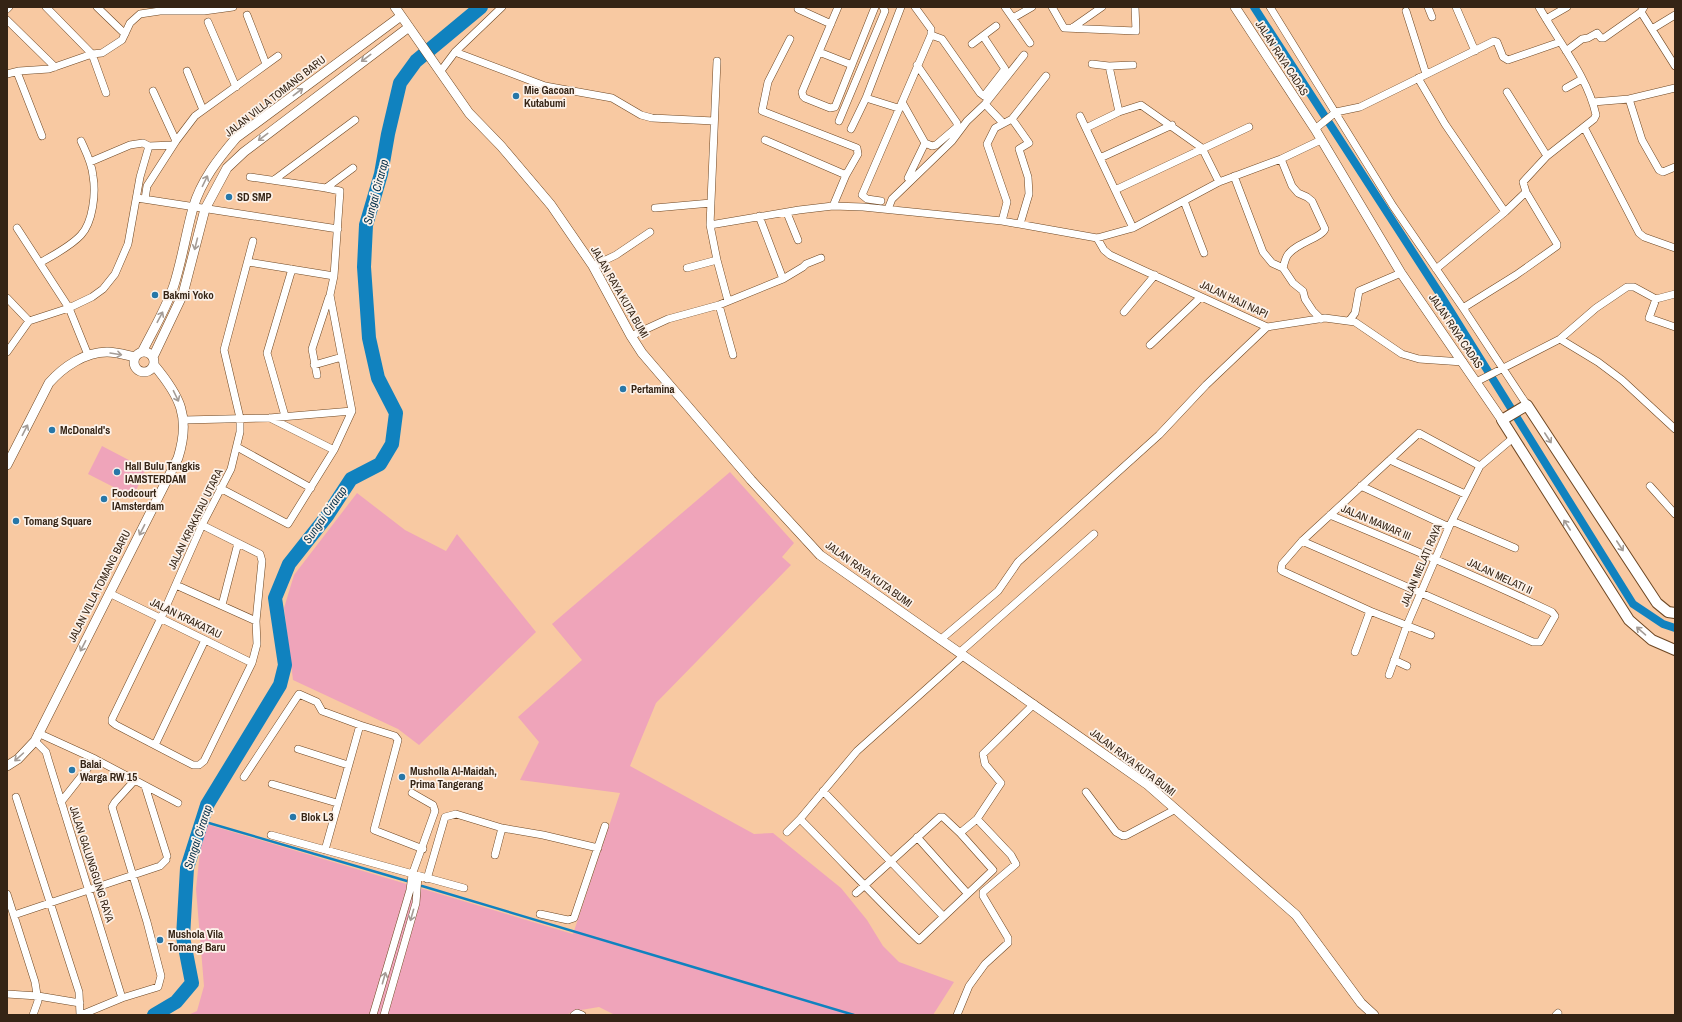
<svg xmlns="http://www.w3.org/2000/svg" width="1682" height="1022" font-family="'Archivo Narrow',sans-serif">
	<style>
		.green { fill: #efa4ba }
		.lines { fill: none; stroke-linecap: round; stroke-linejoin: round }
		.stream { stroke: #1082bf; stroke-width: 2.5 }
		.canal { stroke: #1082bf; stroke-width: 8 }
		.river { stroke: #1082bf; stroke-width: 14 }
		.street-casing { stroke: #6e4723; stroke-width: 8 }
		.secondary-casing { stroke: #6e4723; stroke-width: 10 }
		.primary-casing { stroke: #6e4723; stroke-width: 12 }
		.street { stroke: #fff; stroke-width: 7 }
		.secondary { stroke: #fff; stroke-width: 9 }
		.primary { stroke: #fff; stroke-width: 10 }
		.oneway { stroke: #a49c96 }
		.poi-dot { fill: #2777a8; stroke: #fcf2ea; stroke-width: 1.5 }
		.labels { text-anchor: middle; stroke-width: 3.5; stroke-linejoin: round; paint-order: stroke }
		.street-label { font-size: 11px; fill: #352415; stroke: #fcf2ea }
		.poi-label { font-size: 11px; font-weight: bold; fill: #352415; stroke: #fcf2ea; text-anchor: start }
		.water-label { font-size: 12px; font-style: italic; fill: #07324c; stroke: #fcf2ea }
	</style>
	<rect width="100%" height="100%" fill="#f8c9a2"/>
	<path class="green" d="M102,446L146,469L133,497L88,474Z
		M730,472L794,543L782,557L791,565L656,703L630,766L754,834L773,833L841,888L867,920L883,946L899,962L954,982L933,1015H615L599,1007L575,1011L566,1015H188L197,1011L204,986L196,889L203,823L573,934L620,793L520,780L539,742L518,717L582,660L552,624Z
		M357,493L405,530L446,551L457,534L536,632L419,745L398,729L293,680L284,608L294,575Z"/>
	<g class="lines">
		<path class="stream" d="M202,821L407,881
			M422,886L854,1015"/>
		<path class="canal" d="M1254,7L1438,291L1633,604L1663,624L1675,628"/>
		<path class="river" d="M154,1015L176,1002L192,983L183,937L187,868L207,805L280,685L285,665L275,598L289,564L327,516L351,479L380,464L392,444L396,413L378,378L369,338L364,267L366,225L381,174L388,134L400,83L416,61L481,7"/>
		<defs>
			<path id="street" d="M46,7L92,54L106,93
				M97,7L125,34
				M838,7L802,92L803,96L805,98L830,108L835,107L875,7
				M915,7L931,29V35L942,39L980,93L984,96L1005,69L983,36
				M1005,7L1030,43
				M1052,7L1064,28L1136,31L1135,7
				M1270,7L1393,206L1463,308L1527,405
				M1428,7L1432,17
				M1456,7L1475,51
				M7,9L9,7
				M798,9L831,24
				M1406,11L1426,74
				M1641,12L1675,66
				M247,15L266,64
				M1013,18L1032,7
				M1546,19L1567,7
				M7,20L55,67
				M208,22L236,87
				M1072,28L1102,7
				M1652,29L1675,15
				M790,39L768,82L762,111L857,148L858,154L846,175L833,206
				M972,44L996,26
				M1566,51L1582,39L1588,38L1597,33L1601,38H1604L1641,12L1644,7
				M455,52L545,86L612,98L641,115L652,118L714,121
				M819,52L852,65
				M717,61L710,225L717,260L728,301
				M1092,64L1109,66L1133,65
				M1109,66L1119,112
				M187,71L203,110
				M17,72L42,136
				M440,72L455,52L502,7
				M7,74L19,71L49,69L92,54L102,53L122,40L130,23L140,14L160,11H204L233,7
				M1418,78L1445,124L1505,212
				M1566,88L1582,79
				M153,91L176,141
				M1507,92L1547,156
				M866,98L898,108
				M1629,99L1642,140L1659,170L1663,172L1675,167
				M902,102L925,143L932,146L936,145L957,127V123L917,65
				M1593,102L1629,99L1675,88
				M985,104L1003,123
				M1080,116L1133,228
				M1012,119L1046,76
				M839,121L885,11L883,7
				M1584,127L1639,233L1644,237L1675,248
				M1086,128L1119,112L1141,105L1202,148L1219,182
				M851,129L866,98L901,7
				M1315,129L1336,112L1360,107L1494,41L1497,42L1503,57L1508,60L1560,42
				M765,140L846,175
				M1100,158L1172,125
				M1281,159L1292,186L1298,193L1307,197L1312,201L1325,229C1322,238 1295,243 1287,256C1285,260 1284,264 1283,268
				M90,162L130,145L143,143L149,146L173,145
				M1234,176L1263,252L1272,263L1283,268L1293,283L1303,291L1305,299L1313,311L1321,319
				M908,178L925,143
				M274,180L355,120
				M326,188L353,168
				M1115,190L1249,127
				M137,198L338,229
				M145,199L147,186L176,141L195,116L278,56
				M881,201L867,199L862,195L931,35
				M1184,201L1204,253
				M655,208L711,203
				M888,209L892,199L952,141L967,121L985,104L1024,55
				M787,213L798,240
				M759,216L783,279
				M1002,221L1007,202L987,144L995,128L1012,119L1029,143L1019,149L1028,177L1029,194L1020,224
				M710,225L799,210L833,206L863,207L1002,221L1097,238L1133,228L1219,182L1281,159L1321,140
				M17,228L69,308L88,355
				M1097,238L1104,250L1110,255L1267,327L1325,318L1355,322L1402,354L1419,359L1463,362
				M248,262L334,276
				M40,263C53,255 70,247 81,235C93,222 96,193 93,176C92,163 86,152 81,141
				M593,266L616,255L650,232
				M687,268L717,260
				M1436,269L1505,212L1526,192
				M7,298L29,321
				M1656,299L1675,294
				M719,305L733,355
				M1463,308L1516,275L1557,246V244L1526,192L1523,182L1547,156L1594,119L1596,115C1588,77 1558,41 1539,7
				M1124,312L1155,275
				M1349,321L1355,313L1359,291L1401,273
				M631,336L668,319L719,305L783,279L803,267L806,264L821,258
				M1560,339L1598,362L1622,380L1675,429
				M1150,345L1201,297
				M7,352L29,321L69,308L92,297L103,289L115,274L128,244L140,177L149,146
				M314,365L342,357
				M317,375L312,349L329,297
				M1476,382L1560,339L1596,308L1627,287H1634L1656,299L1649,318L1675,327
				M285,416L267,353L292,269
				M270,418L334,450
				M184,420L269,418L352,411
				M237,447L311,488
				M1390,460L1465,494
				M1361,486L1449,527
				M1650,486L1675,514
				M220,488L288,524L334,450L352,411L330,295L334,276L340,191L326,188L250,177
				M1452,521L1515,548
				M202,525L260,554L262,561L256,621L257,644L252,663L204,761L199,765H193L116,725L112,722V719L161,618L202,525L231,469L240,432V418L224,350L253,241
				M1302,541L1533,642H1540L1555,616L1552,612C1479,577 1405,546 1330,515
				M176,585L256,621
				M109,593L252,663
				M222,605L238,543
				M1431,635L1370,611L1282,571L1281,570L1282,564L1302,541L1419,433L1480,466
				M940,640L998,591L1018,562L1159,435L1206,385L1267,327
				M1355,652L1370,611
				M959,653L1094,534
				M1394,660L1407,666
				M1389,675L1407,625L1449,527L1480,466L1513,438
				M38,733L95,759L178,803
				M35,741L46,752L48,759L122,998
				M155,745L205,640
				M298,749L348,765
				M244,777L299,694L317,702L322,711L360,725
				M272,784L337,803
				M145,786L167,856
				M823,791L943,916
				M1086,792L1116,832L1123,836L1127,835L1176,809
				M16,797L79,992L80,1015
				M61,802L95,759
				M800,819C840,859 878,901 919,940L993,870L960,833L943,817H940L865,885L856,893
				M787,832L800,819L857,751L963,656
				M960,833L977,819L1001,783L985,764L983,754L1034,704
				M271,835L464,888
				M917,837L967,893
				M325,850L360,725L395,736L398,740L374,830L423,849
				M495,855L502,828
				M427,879L445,817L456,814L502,828L543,835L598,848
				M7,894L35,982L38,1001L33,1015
				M540,914L568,920L574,918L605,826
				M14,915L160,866L166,860
				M7,994L38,996L80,1003
				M81,1015L122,998L158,987L161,976L147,922L112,807L115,802L134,781
				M373,1015L410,890L412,875L435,811L433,805L412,793
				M384,1015L416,903L418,876
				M574,1015L577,1013L582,1015
				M957,1015L969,986L985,964L1008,943V938L983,896V892L1016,864L1011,855L977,819
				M1556,1015L1558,1013"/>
			<path id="secondary" d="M395,7L469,113L501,146L551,205L593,266L631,336L642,353L751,480L820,555L1148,785L1296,915L1361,1003L1374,1015
				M1235,7L1315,129L1401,273L1502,420
				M134 362a10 10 0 1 1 20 0a10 10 0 1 1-20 0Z
				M142,352C153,330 166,309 174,285C182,260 186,233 193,208C201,181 218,159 236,138L401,16
				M153,357L183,294L205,209L227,168L244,152L409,27
				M7,465L49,383C63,367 85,352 107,352C116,352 126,355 135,357
				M7,766L18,759L35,741L178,458C191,417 180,396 154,365"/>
			<path id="primary" d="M1675,613L1668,612L1657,603L1527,405L1502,420L1629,620L1652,640L1675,650"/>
		</defs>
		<use href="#street" class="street-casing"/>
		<use href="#secondary" class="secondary-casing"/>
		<use href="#primary" class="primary-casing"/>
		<use href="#street" class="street"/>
		<use href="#secondary" class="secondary"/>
		<use href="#primary" class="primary"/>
	</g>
	<defs><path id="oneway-shaft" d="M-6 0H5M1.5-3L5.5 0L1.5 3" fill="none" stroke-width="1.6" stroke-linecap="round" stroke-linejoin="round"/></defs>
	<g class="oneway">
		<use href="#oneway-shaft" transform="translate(366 58) rotate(143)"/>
		<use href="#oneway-shaft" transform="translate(298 92) rotate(-37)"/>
		<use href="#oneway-shaft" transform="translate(263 137) rotate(143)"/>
		<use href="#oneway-shaft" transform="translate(205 181) rotate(-64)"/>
		<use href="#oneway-shaft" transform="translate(196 244) rotate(104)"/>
		<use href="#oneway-shaft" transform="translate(160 317) rotate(-62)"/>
		<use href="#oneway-shaft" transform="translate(116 354) rotate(9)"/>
		<use href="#oneway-shaft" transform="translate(176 396) rotate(64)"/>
		<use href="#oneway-shaft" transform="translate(25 430) rotate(-63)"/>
		<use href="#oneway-shaft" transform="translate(1548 438) rotate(57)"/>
		<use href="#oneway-shaft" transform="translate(1567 525) rotate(-123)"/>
		<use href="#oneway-shaft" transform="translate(142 530) rotate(117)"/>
		<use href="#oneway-shaft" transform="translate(1620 546) rotate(57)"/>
		<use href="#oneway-shaft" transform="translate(1641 631) rotate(-139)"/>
		<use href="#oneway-shaft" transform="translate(83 646) rotate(117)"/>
		<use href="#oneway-shaft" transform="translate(19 757) rotate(138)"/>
		<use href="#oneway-shaft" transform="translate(412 915) rotate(106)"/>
		<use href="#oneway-shaft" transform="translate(384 978) rotate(-74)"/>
	</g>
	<g class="poi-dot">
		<circle cx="516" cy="96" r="4"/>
		<circle cx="229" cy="197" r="4"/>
		<circle cx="155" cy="295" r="4"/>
		<circle cx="623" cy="389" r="4"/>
		<circle cx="52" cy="430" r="4"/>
		<circle cx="117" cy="472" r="4"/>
		<circle cx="104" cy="499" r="4"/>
		<circle cx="16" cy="521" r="4"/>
		<circle cx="72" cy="770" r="4"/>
		<circle cx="402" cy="777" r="4"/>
		<circle cx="293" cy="817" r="4"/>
		<circle cx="160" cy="940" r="4"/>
	</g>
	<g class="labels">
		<g class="street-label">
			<text transform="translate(1282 58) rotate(57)" y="4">JALAN RAYA CADAS</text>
			<text transform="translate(275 96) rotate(-38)" y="4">JALAN VILLA TOMANG BARU</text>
			<text transform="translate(620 292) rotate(60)" y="4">JALAN RAYA KUTA BUMI</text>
			<text transform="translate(1234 299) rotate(25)" y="4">JALAN HAJI NAPI</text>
			<text transform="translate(1456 331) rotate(56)" y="4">JALAN RAYA CADAS</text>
			<text transform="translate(195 519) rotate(-64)" y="4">JALAN KRAKATAU UTARA</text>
			<text transform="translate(1376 522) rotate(23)" y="4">JALAN MAWAR III</text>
			<text transform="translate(1421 565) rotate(-67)" y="4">JALAN MELATI RAYA</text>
			<text transform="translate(869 574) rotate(36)" y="4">JALAN RAYA KUTA BUMI</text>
			<text transform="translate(1500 576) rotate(25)" y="4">JALAN MELATI II</text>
			<text transform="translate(99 586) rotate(-63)" y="4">JALAN VILLA TOMANG BARU</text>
			<text transform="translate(186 618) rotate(26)" y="4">JALAN KRAKATAU</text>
			<text transform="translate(1133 762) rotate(37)" y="4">JALAN RAYA KUTA BUMI</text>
			<text transform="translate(92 864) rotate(72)" y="4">JALAN GALUNGGUNG RAYA</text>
		</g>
		<g class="poi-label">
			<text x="524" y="94">Mie Gacoan<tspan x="524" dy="13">Kutabumi</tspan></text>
			<text x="237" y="201">SD SMP</text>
			<text x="163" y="299">Bakmi Yoko</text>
			<text x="631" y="393">Pertamina</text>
			<text x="60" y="434">McDonald's</text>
			<text x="125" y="470">Hall Bulu Tangkis<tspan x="125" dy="13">IAMSTERDAM</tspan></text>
			<text x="112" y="497">Foodcourt<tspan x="112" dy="13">IAmsterdam</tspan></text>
			<text x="24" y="525">Tomang Square</text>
			<text x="80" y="768">Balai<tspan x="80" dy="13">Warga RW 15</tspan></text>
			<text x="410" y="775">Musholla Al-Maidah,<tspan x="410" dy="13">Prima Tangerang</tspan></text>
			<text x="301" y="821">Blok L3</text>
			<text x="168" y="938">Mushola Vila<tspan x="168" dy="13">Tomang Baru</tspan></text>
		</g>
		<g class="water-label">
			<text transform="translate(376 192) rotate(-75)" y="4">Sungai Cirarap</text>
			<text transform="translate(325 515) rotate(-55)" y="4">Sungai Cirarap</text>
			<text transform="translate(198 837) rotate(-72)" y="4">Sungai Cirarap</text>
		</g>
	</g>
	<rect width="1682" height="1022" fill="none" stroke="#352415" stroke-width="16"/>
</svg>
